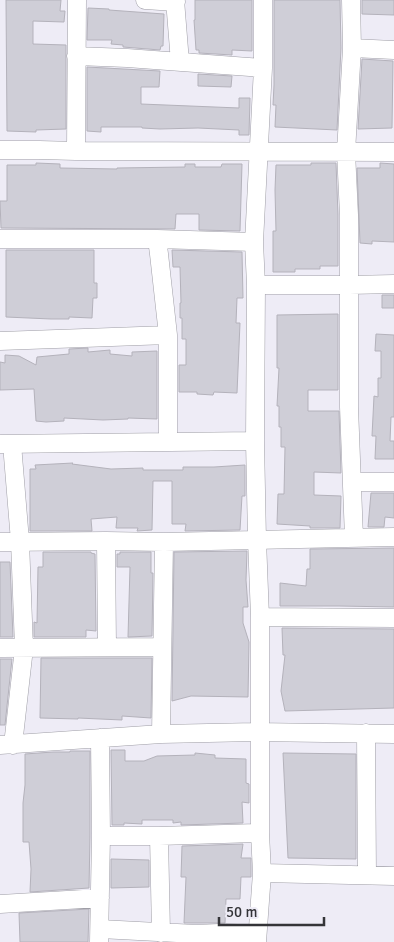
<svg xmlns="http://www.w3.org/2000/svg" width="394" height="942" font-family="Signika,sans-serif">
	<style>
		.building { fill: #cfced7; stroke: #b4b2bb }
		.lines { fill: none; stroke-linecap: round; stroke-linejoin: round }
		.minor-casing { stroke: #9f9ea6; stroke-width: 19 }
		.minor { stroke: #fff; stroke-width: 18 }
	</style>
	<rect width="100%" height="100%" fill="#eeecf6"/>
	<path class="building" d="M6,0H61L60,11H65L64,22L33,21V44L66,45V129L36,130V132L7,131Z
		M195,0H252V51L232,50V55L199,53V50H196L194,20H195Z
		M274,0H340L341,48L337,130L275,127L276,105H273L274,85Z
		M362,0H394V15L362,14Z
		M88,8L109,9V10L164,14L163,46H161L160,50L123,47V45L111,44L112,40H87Z
		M362,59L393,61L392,128L358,129Z
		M87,67L160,71L159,87H141V104L239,108V98H250L249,135H239V130L198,128L160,129L142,128V127H101V132L87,131Z
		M198,74L232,76L231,87L198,86Z
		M36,163L60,164V168L117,169V168L185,167V164H195V167H221L222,164H242L240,231L199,230V214H176L175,229L1,228L0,201H7V165H36Z
		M311,163H336L338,215V266H320V269H295V272H273V231H276L275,190L276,165H311Z
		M380,163L394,164V242L372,241V244L360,243L357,168H380Z
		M6,250H94V283H97V298H93L92,318L69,317V319H51L6,317Z
		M172,250L242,252L243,298H237L236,323H240L237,393L214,392L213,395L197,394V392H179V365H186V339H182V318H180V303H181L180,267H173Z
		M382,295H394V308H382Z
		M338,314V390H308V411H339L341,473L314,472V495L341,496L340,528H310V526L277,524L278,494H284L285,447H281V427H279V406H277L279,368H277V315Z
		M376,334L394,335V417H391L390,441H394V459H375L376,436H372L374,396L378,397V378H381V351H375Z
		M88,348V352L110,350V354L132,356V352L157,351V419L128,418V419L103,420L64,418V421L46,422L36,421L34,389L0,390V362L5,363V355L19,356L36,365L37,357L69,354V349Z
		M73,463L72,464L111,469L143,468V470H183V467H214L245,465V496H242L240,530L185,531L186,524H172V481H153L152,530L137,531L138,528H116L117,517L91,519L92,531H30V469H36L35,465Z
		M371,493H394V518L385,517L384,527H368Z
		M394,548V607L339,606H280V583L306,586L307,569H310V549Z
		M247,551L246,580L248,607H243V623L249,642L248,697L191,696L172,701L174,552Z
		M43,552H91V553L95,554L96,631L86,630V637H34V622L37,623L38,567H43Z
		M120,552H151V573H153L152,636L128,637L130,567H117V554H120Z
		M0,562H10L13,637H0Z
		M282,628L394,629V708L285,711L281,691L285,655H283Z
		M41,658H152L151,718L122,716V720L78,718V719L40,718Z
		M0,659H12L5,725H0Z
		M111,750H125V761H144L157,756L195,755V753L215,755V758L246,759V783L249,784V803L242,802L243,823L181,825V822L173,823V820H142V824L124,823V825H112Z
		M70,751H90V836L89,888L30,892L31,869L29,842H23V803L25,785V754L53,752H70Z
		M283,753L356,754V859L288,858Z
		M243,844L241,858H251V877H241L240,899H226L225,923H184L186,877H181L182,846Z
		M111,859L149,860V887L111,888Z
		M89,909L88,942H20L19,913Z"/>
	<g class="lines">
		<defs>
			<path id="minor" d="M145,0L176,2
				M175,0L180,62
				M351,0L352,48L346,152L349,215V407L354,538
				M352,48L394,50
				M76,56L127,58L263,68
				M0,150H39L76,151L394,152
				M76,151L77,0
				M0,239H157L254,242
				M157,239L159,254L168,335V442
				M256,285H349L394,284
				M0,341L168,335
				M0,444L255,441
				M12,444L20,541L24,648L13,745
				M352,482H394
				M106,541L107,647
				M0,542L106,541L164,542L394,537
				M260,617L394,618
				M0,648L162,647
				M366,733L367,875
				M161,734L164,542
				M0,745L161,734L255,732L394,734
				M101,836H159L260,833
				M159,836L161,933
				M262,873L394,876
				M0,904L100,898
				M100,929L196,934L219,933L257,934
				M99,942L101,836L100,738
				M257,942L262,873L260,833V617L257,540L255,441L256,285L254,242L263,68V0"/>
		</defs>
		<use href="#minor" class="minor-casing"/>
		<use href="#minor" class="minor"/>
	</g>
	<path d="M219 917v8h105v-8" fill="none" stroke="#343438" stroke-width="2.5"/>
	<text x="226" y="917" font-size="15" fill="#343438" stroke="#eeecf6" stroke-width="4" paint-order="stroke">50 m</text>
</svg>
